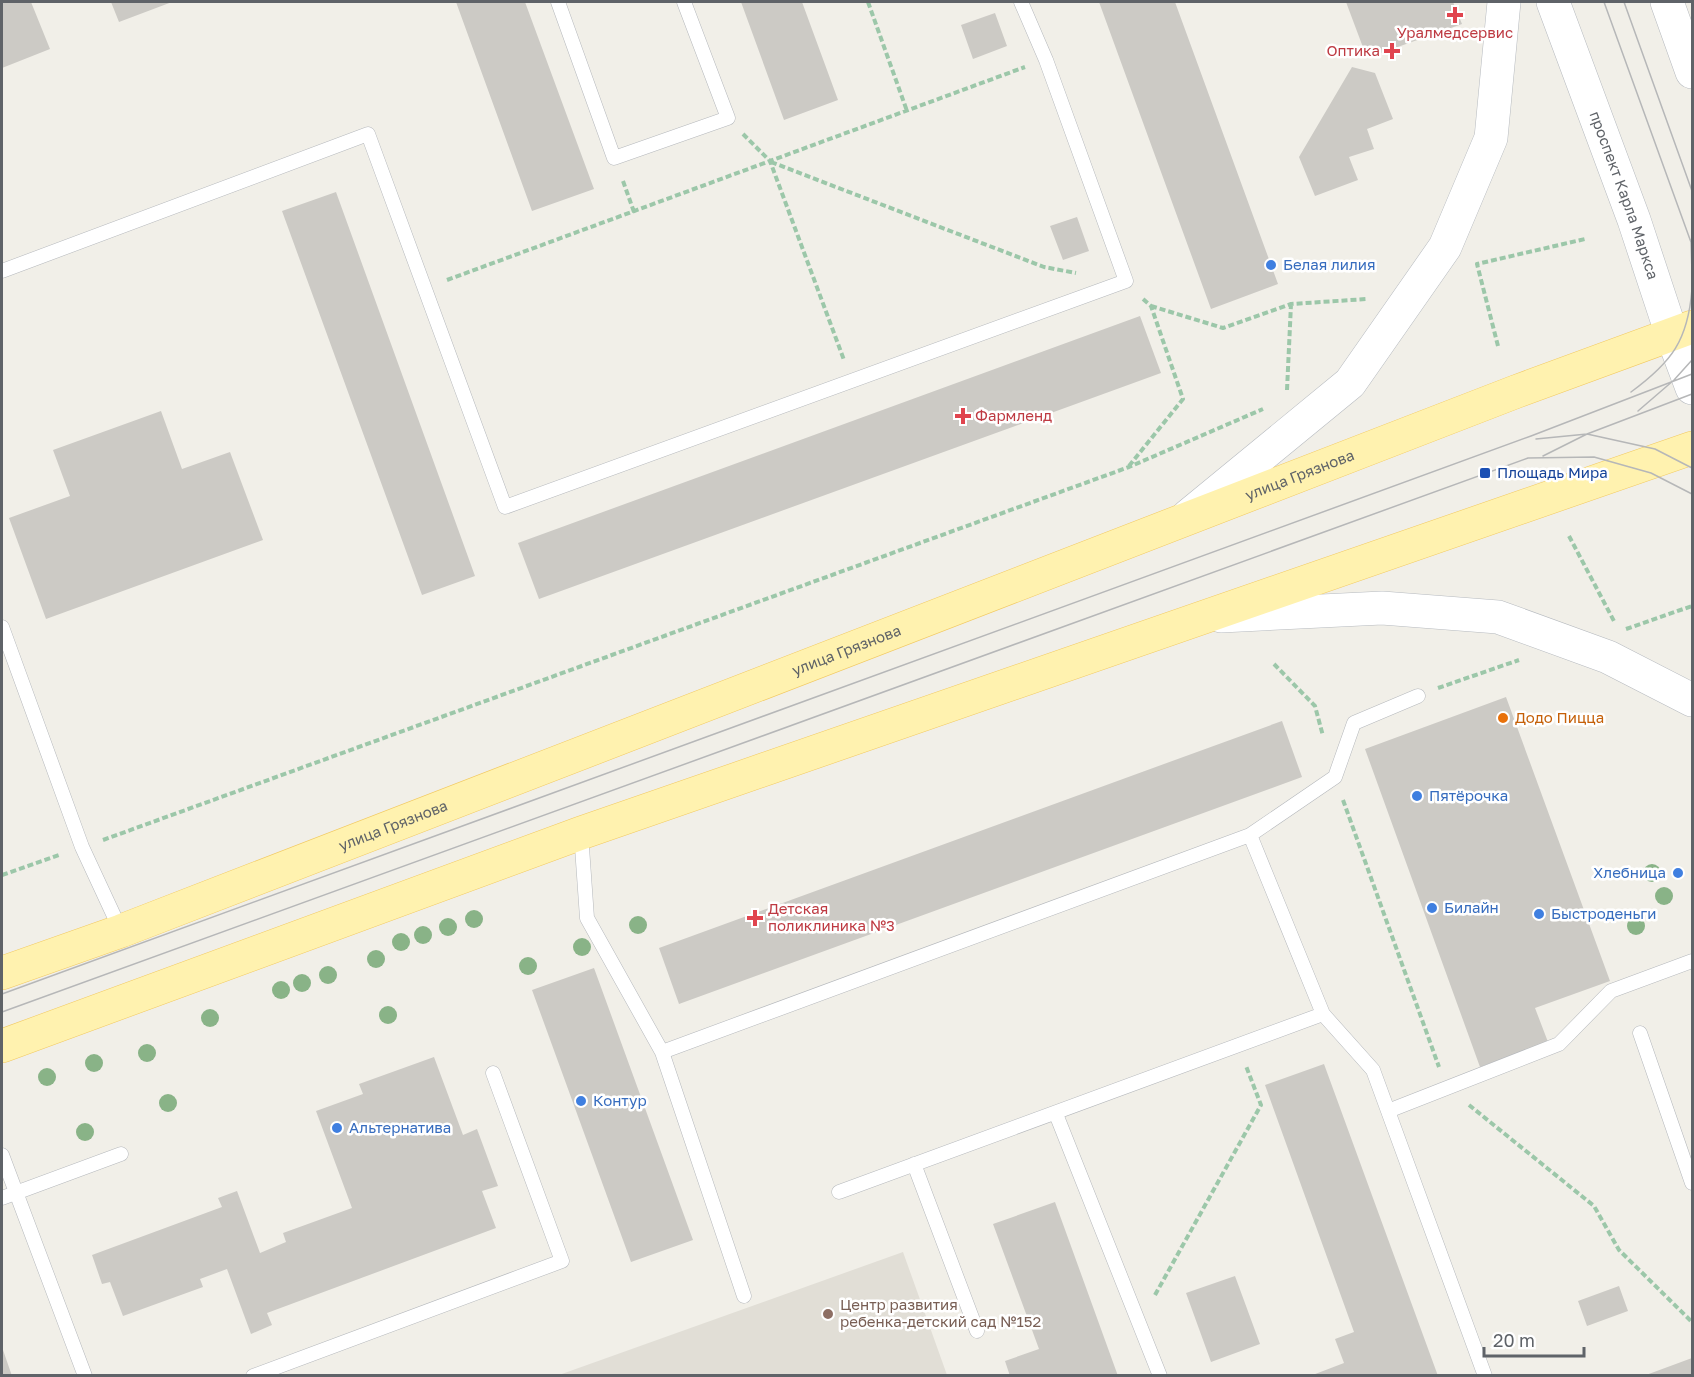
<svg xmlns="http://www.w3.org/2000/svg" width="1694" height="1377" font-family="'Golos Text',sans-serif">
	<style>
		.education { fill: #e1ded6 }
		.building { fill: #cccac5 }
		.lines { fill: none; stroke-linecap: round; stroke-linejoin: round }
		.service-casing { stroke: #b5b8bc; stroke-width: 15 }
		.secondary-casing { stroke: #b6babf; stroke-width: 34 }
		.primary-casing { stroke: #f2c960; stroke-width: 34 }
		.path { stroke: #9cc7a9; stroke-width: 4; stroke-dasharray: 6 3; stroke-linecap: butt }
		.service { stroke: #fff; stroke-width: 14 }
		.secondary { stroke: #fff; stroke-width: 33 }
		.primary { stroke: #fff2af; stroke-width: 33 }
		.tram { stroke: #b6b7b8; stroke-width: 1.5 }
		.tree { fill: #89b387 }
		.health-dot { fill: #e0444e; stroke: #fff; stroke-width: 2 }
		.shop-dot { fill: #3f7fe0; stroke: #fff; stroke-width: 2 }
		.transit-dot { fill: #1a4fb4; stroke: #fff; stroke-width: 2 }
		.food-dot { fill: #e8710a; stroke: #fff; stroke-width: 2 }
		.education-dot { fill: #8d6e63; stroke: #fff; stroke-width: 2 }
		.labels { text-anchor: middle; stroke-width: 5; stroke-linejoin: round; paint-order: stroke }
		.health-label { font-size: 15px; fill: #be3a42; stroke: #fff; text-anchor: start }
		.street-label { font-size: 15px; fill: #5f6368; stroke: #fff }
		.shop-label { font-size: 15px; fill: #366cbe; stroke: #fff; text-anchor: start }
		.transit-label { font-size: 15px; fill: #164399; stroke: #fff; text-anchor: start }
		.food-label { font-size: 15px; fill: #c56008; stroke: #fff; text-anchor: start }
		.education-label { font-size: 15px; fill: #785e54; stroke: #fff; text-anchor: start }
	</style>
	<rect width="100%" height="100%" fill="#f1efe8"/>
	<path class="education" d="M903,1252L947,1375H559Z"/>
	<path class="building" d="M2,2H31L50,49L2,68Z
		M111,2H172L119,22Z
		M456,2H525L594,189L532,211Z
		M741,2H802L838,100L784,120Z
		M1099,2H1175L1278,284L1211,309Z
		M1346,2H1453L1462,24L1367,58Z
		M995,13L1007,46L973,59L961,25Z
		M1352,67L1375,73L1393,119L1367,129L1374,149L1349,157L1358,180L1315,196L1299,157Z
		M336,192L475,576L422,595L282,211Z
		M1077,217L1089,251L1063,260L1050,226Z
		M1140,316L1161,373L539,599L518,543Z
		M161,411L182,469L230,452L263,540L46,619L9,518L70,496L53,450Z
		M1506,697L1610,981L1535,1008L1548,1042L1480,1067L1365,749Z
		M1282,721L1302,777L679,1004L659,948Z
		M594,968L693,1240L631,1262L532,990Z
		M434,1057L463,1135L477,1129L498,1186L482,1191L496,1228L267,1313L272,1325L251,1334L227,1269L200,1279L203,1287L123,1316L110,1282L102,1284L92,1255L222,1207L218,1198L237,1191L260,1253L286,1242L283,1233L352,1208L316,1111L363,1094L359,1084Z
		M1324,1064L1438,1376H1310L1344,1363L1335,1339L1354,1332L1265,1085Z
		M1055,1202L1118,1376H1010L1005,1361L1039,1349L993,1224Z
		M1235,1276L1260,1344L1211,1362L1186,1293Z
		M1619,1286L1628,1311L1587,1326L1578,1301Z
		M2,1347L12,1376H2Z
		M1692,1358V1376H1646V1375Z"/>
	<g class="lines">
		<defs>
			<path id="service" d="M558,2L614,158L728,118L684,2
				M2,271L368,134L505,507L1126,281L1046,60L1021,2
				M2,627L82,847L121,931
				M581,833L587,918L662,1052L744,1296
				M1250,835L1323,1014L1373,1070L1388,1111L1559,1044L1611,991L1692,961
				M1640,1033L1692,1183
				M662,1052L1250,835L1335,777L1354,723L1418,696
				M1388,1111L1485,1376
				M1056,1114L1160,1376
				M2,1155L85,1376
				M914,1164L977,1331
				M839,1192L1323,1014
				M2,1198L121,1154
				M253,1376L562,1261L493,1073"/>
			<g id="secondary">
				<path id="s1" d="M1553,2L1634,220L1672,335L1692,388"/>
				<path d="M1667,2L1692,72"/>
				<path d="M1188,516L1350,383L1445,247L1491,138L1504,2"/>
				<path d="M1221,616L1382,608L1498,617L1608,657L1692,700"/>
			</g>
			<g id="primary">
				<path id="s2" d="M2,973L121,931L1515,392L1692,327"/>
				<path d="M2,1046L581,833L1692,448"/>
			</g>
		</defs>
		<use href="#service" class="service-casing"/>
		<use href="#secondary" class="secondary-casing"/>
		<use href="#primary" class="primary-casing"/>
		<path class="path" d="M868,2L907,111
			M743,134L770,161L844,360
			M771,162L1044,267L1076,273
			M623,181L634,212
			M447,280L1025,67
			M1151,306L1223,328L1291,304L1367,299
			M1498,346L1477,264L1585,239
			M1287,390L1291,304
			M1129,466L1183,399L1151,306L1142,298
			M1569,536L1615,623
			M1626,629L1692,606
			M1274,664L1315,706L1323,736
			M1438,688L1519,660
			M1343,800L1439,1067
			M103,840L1129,467L1263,409
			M2,875L59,855
			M1469,1105L1594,1206L1619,1250L1692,1322
			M1155,1295L1261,1105L1246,1066"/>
		<use href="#service" class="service"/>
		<use href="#secondary" class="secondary"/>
		<use href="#primary" class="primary"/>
		<path class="tram" d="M1604,2L1692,245
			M1624,2L1692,191
			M1691,240L1692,273
			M1631,392C1672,362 1688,340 1692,289
			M1638,411L1674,380L1692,360
			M1536,439L1587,434L1655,449L1692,468
			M1543,456L1587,434L1692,394
			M2,994L1531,436L1692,374
			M2,1012L1528,458L1594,457L1651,473L1692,494"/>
	</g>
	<g class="tree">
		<circle cx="1652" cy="873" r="9"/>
		<circle cx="1664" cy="896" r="9"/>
		<circle cx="474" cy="919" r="9"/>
		<circle cx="638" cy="925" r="9"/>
		<circle cx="1636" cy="926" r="9"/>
		<circle cx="448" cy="927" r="9"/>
		<circle cx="423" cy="935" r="9"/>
		<circle cx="401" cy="942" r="9"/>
		<circle cx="582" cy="947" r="9"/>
		<circle cx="376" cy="959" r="9"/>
		<circle cx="528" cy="966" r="9"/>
		<circle cx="328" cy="975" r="9"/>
		<circle cx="302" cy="983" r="9"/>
		<circle cx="281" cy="990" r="9"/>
		<circle cx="388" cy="1015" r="9"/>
		<circle cx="210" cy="1018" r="9"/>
		<circle cx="147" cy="1053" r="9"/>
		<circle cx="94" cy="1063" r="9"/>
		<circle cx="47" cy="1077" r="9"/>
		<circle cx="168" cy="1103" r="9"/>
		<circle cx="85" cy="1132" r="9"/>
	</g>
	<g class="health-dot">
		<path d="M1452 6h6v6h6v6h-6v6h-6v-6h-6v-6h6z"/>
		<path d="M1389 42h6v6h6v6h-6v6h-6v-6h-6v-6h6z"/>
		<path d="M960 407h6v6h6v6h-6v6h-6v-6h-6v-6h6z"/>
		<path d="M752 909h6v6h6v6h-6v6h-6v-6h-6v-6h6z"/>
	</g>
	<g class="shop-dot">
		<circle cx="1271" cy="265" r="6"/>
		<circle cx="1417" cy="796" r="6"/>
		<circle cx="1678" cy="873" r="6"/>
		<circle cx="1432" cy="908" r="6"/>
		<circle cx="1539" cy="914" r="6"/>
		<circle cx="581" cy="1101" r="6"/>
		<circle cx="337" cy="1128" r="6"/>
	</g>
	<rect class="transit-dot" x="1479" y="467" width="12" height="12" rx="3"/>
	<circle class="food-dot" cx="1503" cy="718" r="6"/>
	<circle class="education-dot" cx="828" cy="1314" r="6"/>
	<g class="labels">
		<g class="health-label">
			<text x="1455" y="38" text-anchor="middle">Уралмедсервис</text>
			<text x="1380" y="56" text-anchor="end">Оптика</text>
			<text x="975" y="421">Фармленд</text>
			<text x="768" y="914">Детская<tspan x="768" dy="17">поликлиника №3</tspan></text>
		</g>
		<g class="street-label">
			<text dy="5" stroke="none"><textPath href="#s1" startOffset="206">проспект Карла Маркса</textPath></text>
			<text dy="5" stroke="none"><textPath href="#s2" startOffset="1390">улица Грязнова</textPath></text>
			<text dy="5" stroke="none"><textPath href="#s2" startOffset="904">улица Грязнова</textPath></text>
			<text dy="5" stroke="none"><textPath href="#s2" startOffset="418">улица Грязнова</textPath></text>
		</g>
		<g class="shop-label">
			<text x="1283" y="270">Белая лилия</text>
			<text x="1429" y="801">Пятёрочка</text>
			<text x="1666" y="878" text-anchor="end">Хлебница</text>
			<text x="1444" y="913">Билайн</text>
			<text x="1551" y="919">Быстроденьги</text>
			<text x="593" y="1106">Контур</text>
			<text x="349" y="1133">Альтернатива</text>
		</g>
		<g class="transit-label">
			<text x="1497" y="478">Площадь Мира</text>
		</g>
		<g class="food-label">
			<text x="1515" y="723">Додо Пицца</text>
		</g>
		<g class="education-label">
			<text x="840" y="1310">Центр развития<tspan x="840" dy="17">ребенка-детский сад №152</tspan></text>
		</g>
	</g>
	<rect width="1694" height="1377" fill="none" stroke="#5f6368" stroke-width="6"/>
	<path d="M1484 1347v9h100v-9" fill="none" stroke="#5f6368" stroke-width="3"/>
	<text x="1493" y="1347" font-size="18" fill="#5f6368" stroke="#ffffff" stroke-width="4.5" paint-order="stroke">20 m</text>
</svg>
